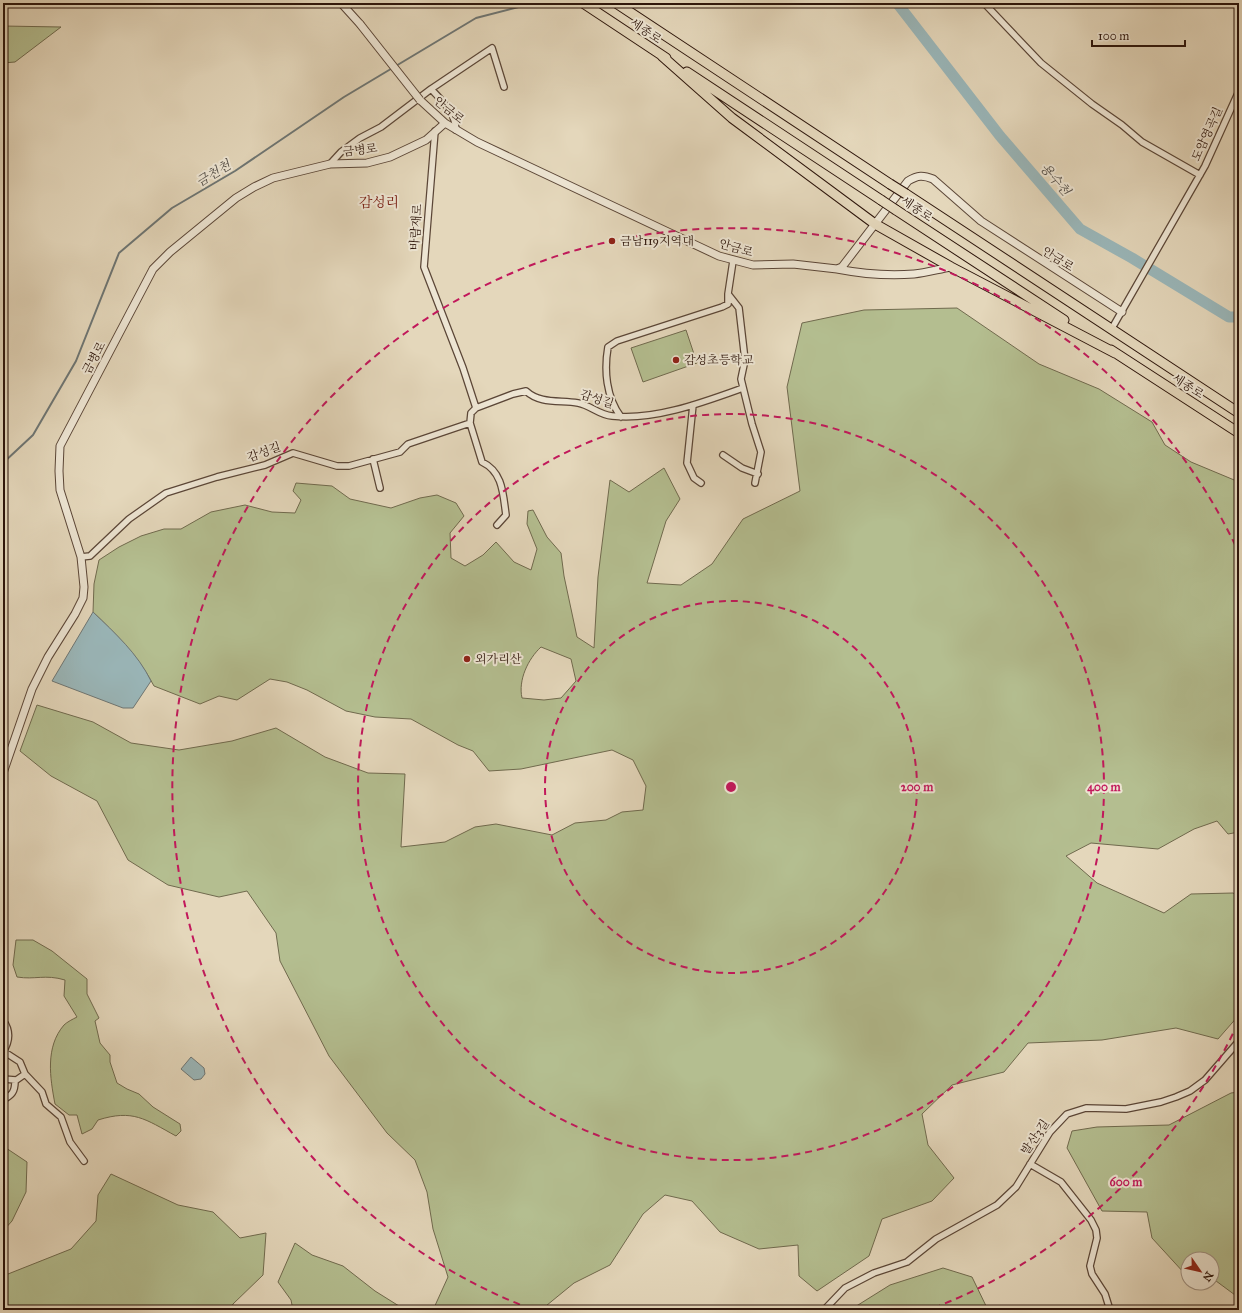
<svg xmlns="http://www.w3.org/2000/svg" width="1242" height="1313" font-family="'IM FELL Great Primer','Noto Serif KR',serif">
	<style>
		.green { fill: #b4be90; stroke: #706a4e; fill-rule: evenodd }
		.water { fill: #9ab7ba; stroke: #6e7674 }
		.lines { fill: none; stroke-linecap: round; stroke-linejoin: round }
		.stream { stroke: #6e7674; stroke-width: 2 }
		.river { stroke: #9ab7ba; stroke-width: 11 }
		.minor-casing { stroke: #5b4637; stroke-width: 8 }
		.tertiary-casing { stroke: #5b4637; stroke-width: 9 }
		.trunk-casing { stroke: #2d150b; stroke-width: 11 }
		.minor { stroke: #ede5d3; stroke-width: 5.5 }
		.tertiary { stroke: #ede5d3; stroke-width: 7 }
		.trunk { stroke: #e4d7bb; stroke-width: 9 }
		.tertiary-bridge-casing { stroke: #5b4637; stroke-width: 9; stroke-linecap: butt }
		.trunk-bridge-casing { stroke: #2d150b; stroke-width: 11; stroke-linecap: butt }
		.tertiary-bridge { stroke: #ede5d3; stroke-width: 7 }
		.trunk-bridge { stroke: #e4d7bb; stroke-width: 9 }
		.ring { fill: none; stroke: #c2185b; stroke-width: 2; stroke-dasharray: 7 5 }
		.poi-dot { fill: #8f2418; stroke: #ede5d3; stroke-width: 1.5 }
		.labels { text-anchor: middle; stroke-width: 4; stroke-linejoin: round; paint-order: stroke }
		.street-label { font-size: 12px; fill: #2d150b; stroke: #ede5d3 }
		.poi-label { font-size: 12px; fill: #2d150b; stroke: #ede5d3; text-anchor: start }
		.water-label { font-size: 13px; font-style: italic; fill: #534e48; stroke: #ede5d3 }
		.quarter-label { font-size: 14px; fill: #7a1f14; stroke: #ede5d3 }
		.centre { fill: #c2185b; stroke: #ede5d3; stroke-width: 2 }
		.ring-label { font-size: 12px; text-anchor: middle; font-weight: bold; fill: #c2185b; stroke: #ede5d3; stroke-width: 4; stroke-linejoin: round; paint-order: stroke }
	</style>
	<rect width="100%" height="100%" fill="#e4d7bb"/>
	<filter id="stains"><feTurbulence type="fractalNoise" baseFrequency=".005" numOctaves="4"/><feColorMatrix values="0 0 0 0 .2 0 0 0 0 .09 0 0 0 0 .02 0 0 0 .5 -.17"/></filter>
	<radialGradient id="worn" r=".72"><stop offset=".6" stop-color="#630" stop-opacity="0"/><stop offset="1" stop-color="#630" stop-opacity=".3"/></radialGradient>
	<path class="green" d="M3,26L61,27L15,62L3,63Z
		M957,308L1039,364L1099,389L1152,422L1165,445L1191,462L1239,482V832L1228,834L1217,821L1194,829L1158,849L1091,843L1066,856L1097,883L1164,913L1191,894L1233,893L1239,896V1015L1218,1039L1176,1028L1102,1040L1028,1043L1004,1072L952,1085L922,1114L928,1145L954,1178L932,1201L882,1219L869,1256L817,1291L799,1276L798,1245L759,1249L720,1232L692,1201L665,1195L643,1214L610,1265L574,1283L541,1310H433L448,1277L433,1229L427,1192L415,1160L387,1133L329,1056L280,961L276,933L247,891L219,897L168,885L128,860L97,801L51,776L20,751L37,705L93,722L131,743L179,750L232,741L276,728L325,757L368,773L405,774L401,847L445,842L475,827L496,824L552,835L575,823L606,820L622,812L643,810L646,786L633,760L612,750L521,769L489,771L473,751L458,745L411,719L375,717L346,711L307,690L287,682L270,679L237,700L219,696L200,704L154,686C139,657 117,635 93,612L94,584L99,560L119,547L141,536L164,529H181L211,512L245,505L272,512L295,513L301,500L293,491L296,483L332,486L350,499L391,508L420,498L437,495L456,503L464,516L450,533L451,558L465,566L483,555L496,542L514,562L531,570L537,549L527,524L528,511L533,510L547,537L561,553L564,576L577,637L594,648L598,577L610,480L629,492L664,468L680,499L666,521L647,583L681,585L712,564L743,519L800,491L787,387L802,323L864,310ZM541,647L571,659L576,681L561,698L544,700L522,698C518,680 528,659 541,647Z
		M686,330L697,363L643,382L631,348Z
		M16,940H33L52,951L87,979V994L99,1018L95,1021L100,1043L110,1055V1062L117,1083L127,1089L139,1094L153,1107L180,1124L181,1131L176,1136C145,1119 133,1109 98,1120L92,1129L82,1134L77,1115H69L55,1104C50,1078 45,1047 64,1025C67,1022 73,1019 77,1017L64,996L65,980C45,974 35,980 17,977L13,965Z
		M1239,1092V1292L1235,1295L1212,1278V1259H1188V1275L1185,1274L1152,1238L1147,1212L1102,1211L1067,1148L1072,1131L1097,1127L1169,1125L1231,1093Z
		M3,1146L27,1162L26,1192L12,1221L3,1231Z
		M111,1174L178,1205L213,1212L240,1238L266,1233L263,1275L233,1304L230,1310H3V1276L71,1249L96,1221L98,1195Z
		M295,1243L312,1255L343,1266L375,1291L399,1306L414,1310H293L291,1300L278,1282Z
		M943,1268L972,1277L988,1310H850L890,1285Z"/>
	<path class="water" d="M93,612C115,633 138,654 151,681L133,708H123L52,681Z
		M191,1057L204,1068L205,1074L201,1079L194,1080L181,1069Z"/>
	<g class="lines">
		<path class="stream" d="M3,463L33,435L76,361L119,253L172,208L235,171L344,97L476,18L534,3"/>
		<path class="river" d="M897,3L1000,136L1080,229L1132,258L1229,317H1239"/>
		<defs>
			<path id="minor" d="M984,3L1041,63L1092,104L1122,125L1142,142L1200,175
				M456,130C455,112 443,102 431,89L492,48L504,87
				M435,131L424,267L463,368L476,408
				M330,164L341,152L360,138L381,127L431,89
				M733,261L728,294L739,308L745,360L741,379L752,424L761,452L755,483
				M1111,330L1205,166L1239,91
				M693,405L687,463L694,478L701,483
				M621,417C606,397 604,370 608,347L617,341L722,307L728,304V294
				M470,423L482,462C503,472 503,494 506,515L497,525
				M723,455L742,468L758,474
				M373,459L380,488
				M81,557L90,556L129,519L166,493L217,477L265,465L293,453L337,466H349L400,452L408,444L470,423L471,413L476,408L513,394L526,391C540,404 559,400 578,403C590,405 599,415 612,416C654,421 704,402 743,388
				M3,1020C11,1031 10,1041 3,1052
				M3,1051L20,1062L25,1074L42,1092L46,1104L61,1117L70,1142L84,1161
				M3,1079L16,1080
				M3,1100C12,1095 15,1092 15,1081L25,1074
				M1030,1164L1061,1182L1091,1220L1096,1230L1097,1238L1090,1266L1092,1274L1105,1294L1110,1310
				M824,1310L845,1288L874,1273L907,1262L936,1239L997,1205L1016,1187L1050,1132L1067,1114L1086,1108L1126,1109L1161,1102L1176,1097L1190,1091L1205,1080L1239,1041"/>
			<path id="tertiary" d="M341,3L360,24
				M420,100L445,123L477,142L719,256L753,265L793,264L837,269L842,267L908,181C918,175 923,175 933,179L981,221L1122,312
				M837,269C863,274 889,276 914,274C926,273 939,269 951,267
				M3,773L32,689L48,657L75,614L83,598L84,587L81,557L60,490L59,471L60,446L153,269L170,252L236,198L254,187L273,178L330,164L367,163L390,157L426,140L445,123"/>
			<path id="trunk" d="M583,3L666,58
				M616,3L890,184
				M662,56L732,118L875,224L951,267L1115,353
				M687,72L881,200
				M906,194L1239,413
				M896,210L1064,320
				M1111,350L1239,433"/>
		</defs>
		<use href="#minor" class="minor-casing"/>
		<use href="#tertiary" class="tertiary-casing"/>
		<use href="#trunk" class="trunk-casing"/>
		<use href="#minor" class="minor"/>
		<use href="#tertiary" class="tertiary"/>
		<use href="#trunk" class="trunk"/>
		<defs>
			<path id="tertiary-bridge" d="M360,24L420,100"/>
			<path id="trunk-bridge" d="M890,184L906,194
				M881,200L896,210"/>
		</defs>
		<use href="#tertiary-bridge" class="tertiary-bridge-casing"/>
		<use href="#trunk-bridge" class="trunk-bridge-casing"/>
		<use href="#tertiary-bridge" class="tertiary-bridge"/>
		<use href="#trunk-bridge" class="trunk-bridge"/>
	</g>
	<g class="ring">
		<circle cx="731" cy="787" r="186"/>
		<circle cx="731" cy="787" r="373"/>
		<path d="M1238 1023A559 559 0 0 1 931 1309M531 1309A559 559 0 1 1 1238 551"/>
	</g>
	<g class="poi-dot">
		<circle cx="612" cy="241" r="4"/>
		<circle cx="676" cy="360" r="4"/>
		<circle cx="467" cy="659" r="4"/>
	</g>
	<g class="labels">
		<g class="street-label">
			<text transform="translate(646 31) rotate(34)" y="4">세종로</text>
			<text transform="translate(449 110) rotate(39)" y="4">안금로</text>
			<text transform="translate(1207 134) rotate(-66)" y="4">도암영곡길</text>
			<text transform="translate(360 150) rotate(-7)" y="4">금병로</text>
			<text transform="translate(917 209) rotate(34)" y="4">세종로</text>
			<text transform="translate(416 227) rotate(-86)" y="4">바람재로</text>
			<text transform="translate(736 248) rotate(16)" y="4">안금로</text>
			<text transform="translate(1058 259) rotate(32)" y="4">안금로</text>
			<text transform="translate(94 358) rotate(-62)" y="4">금병로</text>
			<text transform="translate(1188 386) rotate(33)" y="4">세종로</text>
			<text transform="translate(597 399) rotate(18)" y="4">감성길</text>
			<text transform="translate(264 452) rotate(-20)" y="4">감성길</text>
			<text transform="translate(1035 1137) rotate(-56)" y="4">발산3길</text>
		</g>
		<g class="poi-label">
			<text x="620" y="245">금남119지역대</text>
			<text x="684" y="364">감성초등학교</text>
			<text x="475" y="663">외가리산</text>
		</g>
		<g class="water-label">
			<text transform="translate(213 173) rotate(-31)" y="5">금천천</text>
			<text transform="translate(1056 179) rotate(49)" y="5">용수천</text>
		</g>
		<g class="quarter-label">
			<text x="379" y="207">감성리</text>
		</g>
	</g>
	<circle cx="731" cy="787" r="6" class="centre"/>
	<g class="ring-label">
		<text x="917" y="791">200 m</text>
		<text x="1104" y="791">400 m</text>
		<text x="1126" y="1186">600 m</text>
	</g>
	<rect width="1242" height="1313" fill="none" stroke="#e4d7bb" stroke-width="16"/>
	<rect x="4" y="4" width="1234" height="1305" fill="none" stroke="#2d150b" stroke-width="2"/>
	<rect x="8" y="8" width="1226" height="1297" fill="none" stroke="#2d150b"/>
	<g transform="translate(1200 1271) rotate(124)"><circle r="19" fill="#ede5d3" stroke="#a09283"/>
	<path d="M0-3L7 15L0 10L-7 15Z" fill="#8f2418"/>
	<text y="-6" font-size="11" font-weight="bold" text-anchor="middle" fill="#2d150b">N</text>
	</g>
	<path d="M1092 40v6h93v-6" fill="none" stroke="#2d150b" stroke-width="2"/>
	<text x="1098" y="40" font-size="12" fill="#2d150b" stroke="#ede5d3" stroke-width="3" paint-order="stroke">100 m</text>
	<rect width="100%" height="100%" filter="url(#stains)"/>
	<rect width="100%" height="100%" fill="url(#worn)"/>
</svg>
